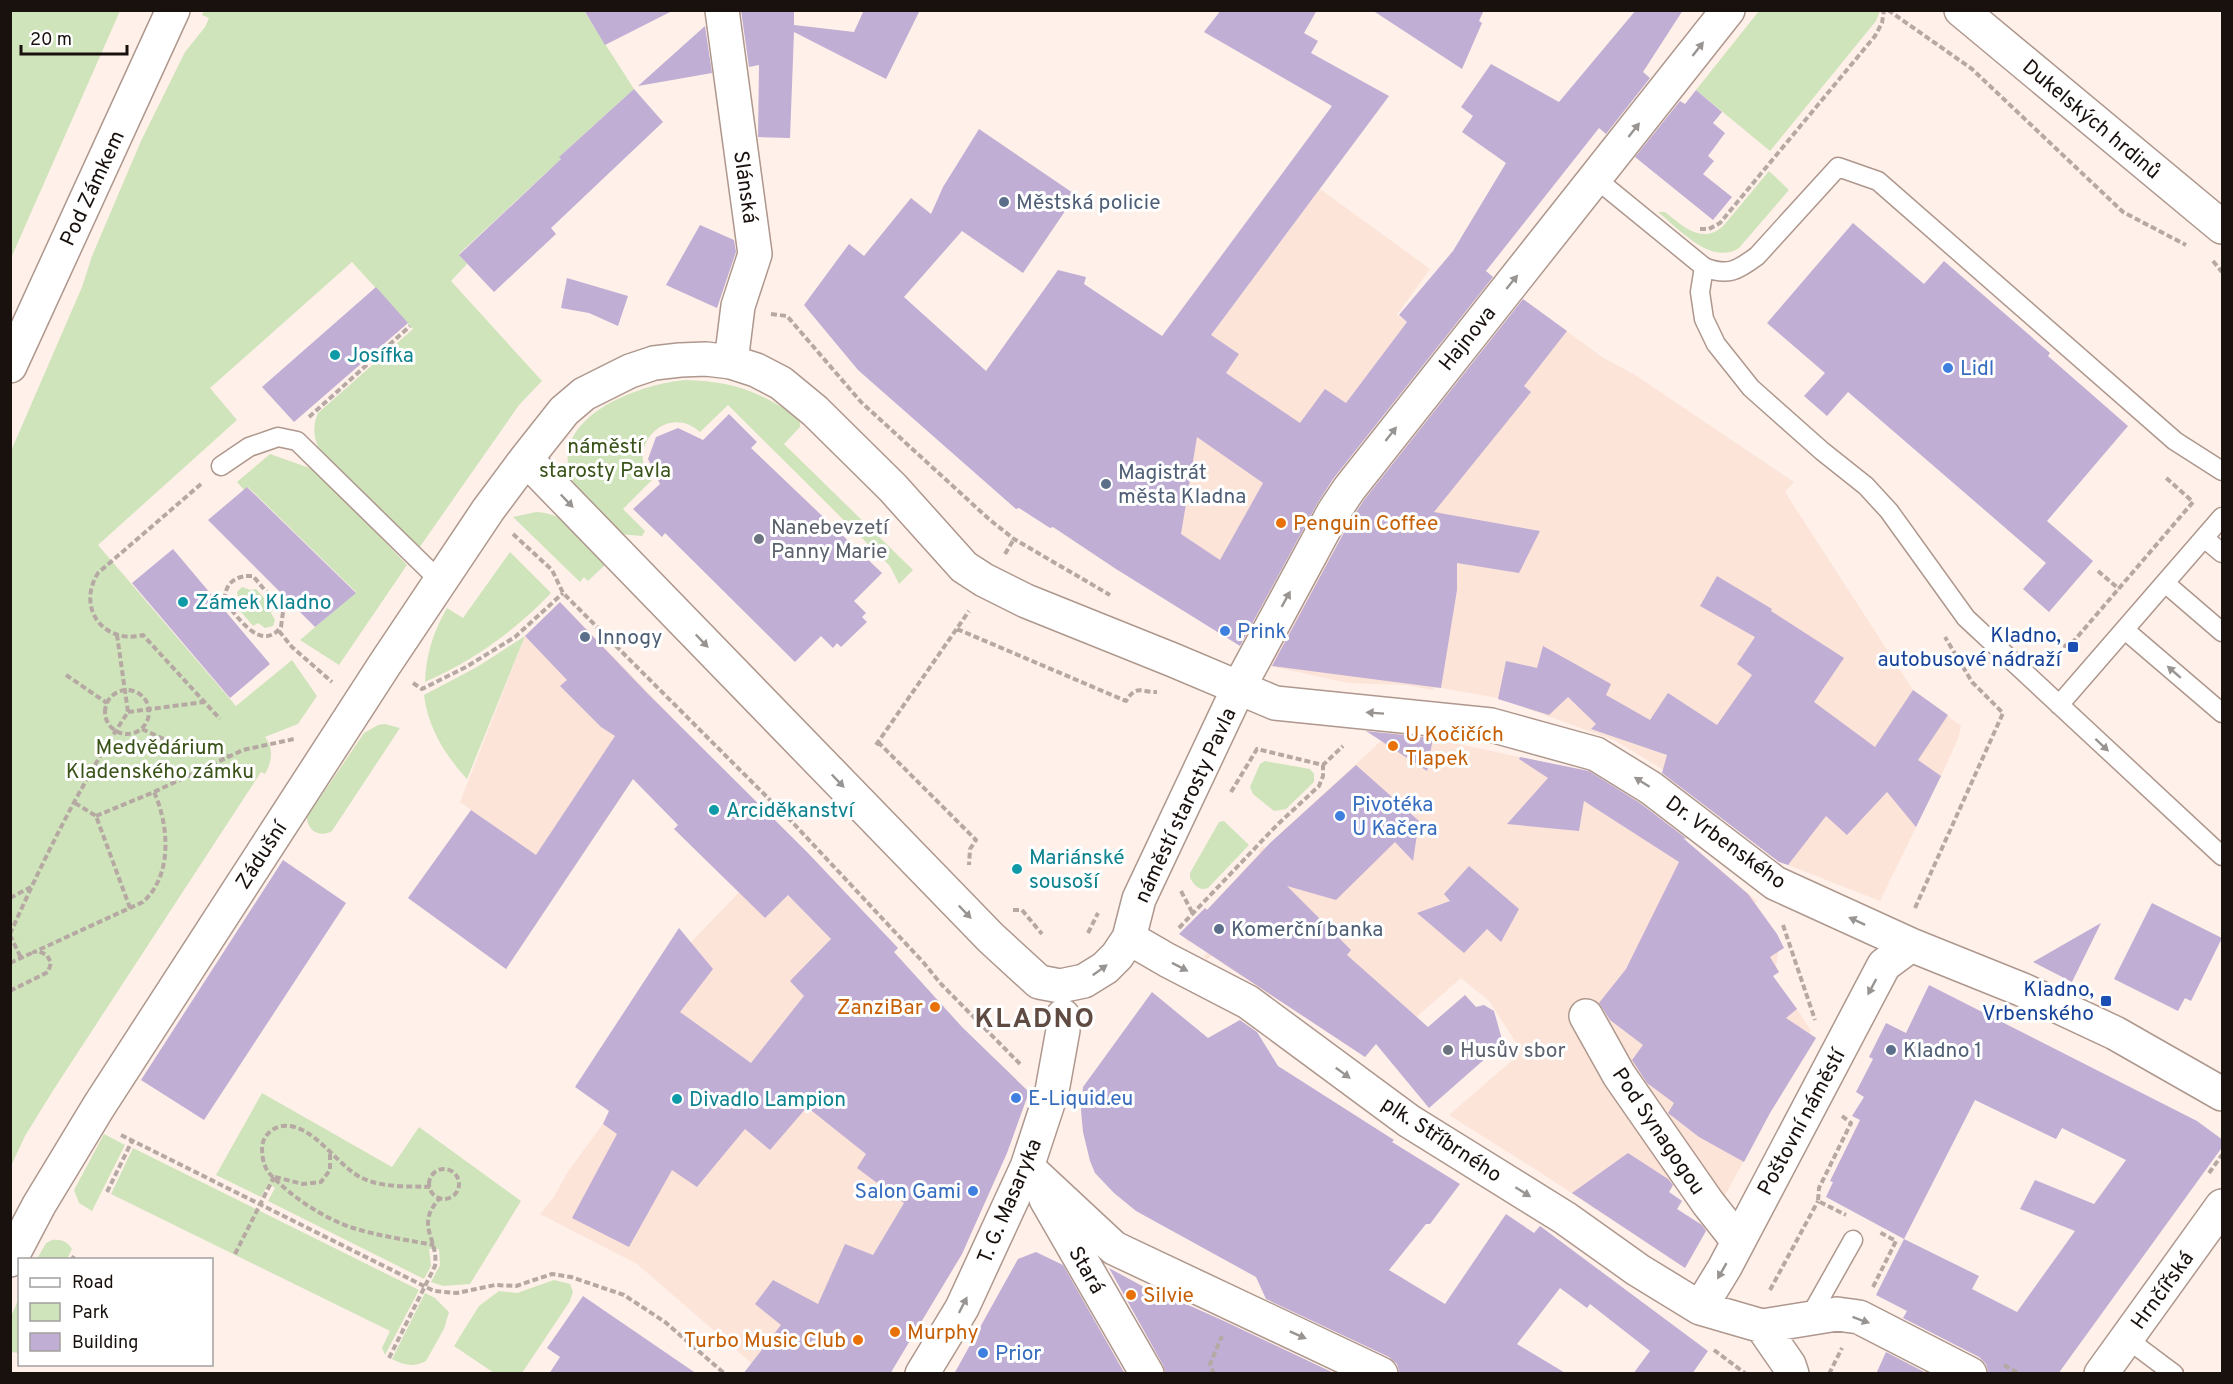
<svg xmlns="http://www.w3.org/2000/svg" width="2233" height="1384" font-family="Overpass,sans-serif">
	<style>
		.commercial { fill: #fce4d9 }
		.green { fill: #cfe4bb }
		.building { fill: #c0aed5; fill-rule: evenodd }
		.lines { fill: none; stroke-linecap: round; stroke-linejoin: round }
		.lane-casing { stroke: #ae978d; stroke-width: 21 }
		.street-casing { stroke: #ae978d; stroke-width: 36 }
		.secondary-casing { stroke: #ae978d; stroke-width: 36 }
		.path { stroke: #b6a9a3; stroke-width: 4; stroke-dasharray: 6 3; stroke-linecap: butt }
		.lane { stroke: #fff; stroke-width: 18 }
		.street { stroke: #fff; stroke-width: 33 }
		.secondary { stroke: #fff; stroke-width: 33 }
		.oneway { fill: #989492 }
		.service-dot { fill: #5c6f8a; stroke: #fff; stroke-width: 2 }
		.culture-dot { fill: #0f9aa8; stroke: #fff; stroke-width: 2 }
		.shop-dot { fill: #3f7fe0; stroke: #fff; stroke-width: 2 }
		.food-dot { fill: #e8710a; stroke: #fff; stroke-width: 2 }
		.worship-dot { fill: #6b7280; stroke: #fff; stroke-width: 2 }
		.transit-dot { fill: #1a4fb4; stroke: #fff; stroke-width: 2 }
		.labels { text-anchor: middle; stroke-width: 6; stroke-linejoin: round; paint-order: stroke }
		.street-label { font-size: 21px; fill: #19110d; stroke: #fff }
		.service-label { font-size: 21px; fill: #4e5e75; stroke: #fff; text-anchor: start }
		.culture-label { font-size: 21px; fill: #0d838f; stroke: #fff; text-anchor: start }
		.shop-label { font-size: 21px; fill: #366cbe; stroke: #fff; text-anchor: start }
		.park-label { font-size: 21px; fill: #3a5319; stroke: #fff }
		.food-label { font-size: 21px; fill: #c56008; stroke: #fff; text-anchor: start }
		.worship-label { font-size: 21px; fill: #5b616d; stroke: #fff; text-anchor: start }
		.transit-label { font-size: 21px; fill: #164399; stroke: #fff; text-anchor: end }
		.district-label { font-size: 27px; font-weight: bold; letter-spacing: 1.5px; fill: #5f4b41; stroke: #fff }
	</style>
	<rect width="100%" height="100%" fill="#fff0e9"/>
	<path class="commercial" d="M1320,189L1430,269L1397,315L1407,322L1346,403L1183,611L1166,600L1178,379Z
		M1527,302L1602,357L1635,375L1794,482L1785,492L1913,690L1961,726L1958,739L1941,776L1880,901L1788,865L1700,792L1614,740L1498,698L1435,687L1433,690L1406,685L1348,683L1270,666L1326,564L1351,524Z
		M560,602L673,718L506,969L436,918L500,830L460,802L525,636Z
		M1393,730L1589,772L1672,829L1757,901L1755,903L1766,922L1776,932L1780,940L1776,966L1779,972L1773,976L1797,1009L1811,1031L1810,1033L1816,1038L1770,1113L1723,1199L1669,1132L1668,1112L1652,1098L1675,1183L1669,1192L1682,1201L1677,1209L1707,1229L1685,1268L1538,1171L1449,1115L1522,1052L1489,1001L1461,978L1389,1041L1383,1035L1365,1057L1223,964L1224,962L1212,955L1207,960L1204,957L1207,953L1193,939L1189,943L1185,939L1183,935L1202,911L1205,908L1208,909L1260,853L1258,851L1263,846L1267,850L1283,831Z
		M792,838L898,948L894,953L962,1027L1029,1092L1007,1153L962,1254L890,1373L756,1367L637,1264L540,1214L554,1197L567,1173L603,1124L691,942Z"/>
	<path class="green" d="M11,10L120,11L11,258L10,11Z
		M204,11H584L634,89L560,156L561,159L459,254L467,264L451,281L542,381L519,405L417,551L318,447C313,435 313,425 318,413L413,329L352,262L210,388L237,420L98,545L236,706L292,660L317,696L298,724L265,737C274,748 272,762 265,774L261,772L54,1089L25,1136L11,1166V451L82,287L92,256L141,141L185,52L205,27L209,18L202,15Z
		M1759,11H1880L1876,21L1770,151L1696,90Z
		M1769,171L1789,190L1739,248C1711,266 1679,229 1658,212H1665C1683,226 1703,246 1724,225Z
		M685,380C731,381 760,391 798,418L800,420V427L784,444L913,570L899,584L890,566L728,405L700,432C668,402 623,447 652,480L623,509L645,531L642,536L618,534C604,518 578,497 571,477C549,416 640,384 685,380Z
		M270,454L318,471L407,565L339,665L300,640L356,592L248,487L244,490L237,482Z
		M536,512C567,514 584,535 605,556L604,566L588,581L584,577L580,582L513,517Z
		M510,552L551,593C515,631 473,661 425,682C426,655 433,632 447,608L463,618Z
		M242,587L250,590L256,589L273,608L271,613L275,620L273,626L265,628L258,623L253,626L236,606L239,602L237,592Z
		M525,636L467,779C445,755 428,728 424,695L477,667Z
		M385,724L400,728L332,831C320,838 307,831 307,817L364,733L378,725Z
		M1265,761L1310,769L1314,774V782L1286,809L1274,811L1253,794L1250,787L1260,764Z
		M1224,821L1249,845L1208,888C1199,891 1195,886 1190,878V873L1219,822Z
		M262,1093L392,1167L419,1127L521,1201L470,1284L443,1286L431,1282L440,1265L439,1249H429L431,1266L424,1279L268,1201L275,1188L269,1183L261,1197L216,1175Z
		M104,1134L125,1145L92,1211L79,1203L74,1190Z
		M133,1148L419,1290L385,1355L382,1348L390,1331L111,1194Z
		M52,1240C61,1239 68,1242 72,1249L67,1259H37L46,1243Z
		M554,1280L570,1284L573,1292L570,1301L522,1373H494L454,1346L479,1306L499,1291L517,1293Z
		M425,1293L435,1298L449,1312L444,1329L426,1361C413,1368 404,1365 392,1359Z
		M19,1297V1353L11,1352V1317Z"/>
	<path class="building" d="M584,10H674L605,45Z
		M741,10H794V25L854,32L864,10H920L886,79L794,32L790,138L758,137L759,65L749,67Z
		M1221,10H1317L1304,33L1318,41L1311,53L1389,96L1211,335L1239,354L1226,373L1300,423L1325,389L1346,403L1407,322L1399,315L1453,251L1506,163L1462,132L1473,116L1461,107L1491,64L1559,102L1636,10H1683L1643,72L1650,78L1606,134L1599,128L1486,271L1493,277L1333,479L1317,504L1240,646L1116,569L1053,527L1050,528L1019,508L1016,509L858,370L804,305L849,244L864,256L911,198L931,214L943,187L979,129L1076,195L1023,273L962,231L904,297L986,371L1058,270L1086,277L1084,284L1162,336L1332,106L1204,32ZM1197,437L1263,483L1220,560L1181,534Z
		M1372,10H1484L1479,21L1482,23L1462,69Z
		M705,26L712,73L638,86Z
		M634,89L663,122L551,228L556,234L494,292L459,255L561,159L559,157Z
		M1696,90L1722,112L1713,123L1725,133L1708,156L1714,161L1703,174L1732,197L1713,220L1635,157L1680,101L1685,104Z
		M1853,223L1924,284L1944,261L2050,353L2048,356L2128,426L2047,521L2093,561L2049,612L2023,589L2046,563L1848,392L1827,416L1804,396L1825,373L1767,323Z
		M700,225L734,240L736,252L717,308L666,285Z
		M567,278L628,296L618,326L589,313L561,308Z
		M376,287L408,323L294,422L262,387Z
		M1523,299L1567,331L1524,386L1531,392L1434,512L1540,531L1519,573L1457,563V590L1441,688L1272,666L1349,523L1364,500Z
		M729,414L757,442L751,448L882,573L854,601L866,613L862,617L867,622L841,647L837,643L833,648L821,636L795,662L665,533L662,537L633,509L660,484L648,459L656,437L678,428L703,440Z
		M247,487L356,593L315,627L208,520Z
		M173,549L270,664L230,698L132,583Z
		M1717,576L1772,609L1771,611L1844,658L1814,702L1875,747L1913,690L1948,715L1918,760L1941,776L1916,827L1887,792L1847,835L1826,816L1788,865L1779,862L1662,773L1667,755L1591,729L1596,724L1568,697L1549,715L1498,699L1506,661L1537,668L1543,646L1611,684L1606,695L1650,720L1668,693L1717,725L1752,675L1737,664L1755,637L1700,606Z
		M560,602L648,694L807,852L898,948L894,952L962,1027L1029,1092L1007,1153L962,1254L890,1374H743L781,1325L755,1304L773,1280L818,1304L845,1244L873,1255L904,1203L857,1168L866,1154L807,1107L770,1150L745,1129L697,1187L672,1170L629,1247L572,1218L617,1134L603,1124L609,1111L575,1087L679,928L713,969L680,1012L751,1063L804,996L790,981L831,939L788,895L765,918L674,829L678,825L633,779L506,969L408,898L471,810L536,855L615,736L601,727L560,686L567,680L525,636Z
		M1366,731L1433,738L1427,771Z
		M1520,757L1589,771L1640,803L1687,839L1683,838L1748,894L1777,934L1784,948L1770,957L1779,972L1773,976L1797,1009L1786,1018L1816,1038L1770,1113L1744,1162L1699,1137L1668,1113L1674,1103L1647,1083L1632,1060L1643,1045L1610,1020L1599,1003L1626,969L1679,862L1584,801L1579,831L1507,824L1548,778L1519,759Z
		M1356,765L1419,821L1413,861L1395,842L1336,900L1287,886L1351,950L1347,955L1428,1027L1465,995L1476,1007L1484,1005L1494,1011L1503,1043L1429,1108L1376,1044L1365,1057L1179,934L1205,908L1207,910L1270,843Z
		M283,860L346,903L204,1120L141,1080Z
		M1469,866L1519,909L1501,942L1487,929L1464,953L1417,913L1450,901L1444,894Z
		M2152,903L2222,938L2191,1001L2185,998L2178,1011L2114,979Z
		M2101,923L2072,982L2033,962Z
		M1929,985L2197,1121L2223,1140V1146L2058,1374H1989L1986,1364L1979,1357L1903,1318L1907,1311L1876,1295L1904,1239L1826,1197L1833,1182L1830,1181L1860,1120L1852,1116L1864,1097L1856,1092L1873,1059L1869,1057L1886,1023L1906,1033ZM1975,1100L2056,1139L2062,1128L2126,1160L2094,1204L2035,1180L2020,1209L2075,1231L2017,1312L1972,1289L1979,1276L1904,1239Z
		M1152,992L1208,1038L1240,1020L1257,1032L1278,1066L1394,1140L1392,1142L1460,1184L1430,1224H1426L1389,1270L1445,1304L1506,1214L1534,1233L1540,1226L1708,1351L1692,1374H1633L1650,1351L1590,1304L1587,1308L1560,1288L1517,1344L1567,1374H1400L1397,1364L1389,1357L1266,1299L1256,1277L1136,1211L1114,1193L1095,1173L1090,1161L1083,1132L1081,1110L1083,1087Z
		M1628,1153L1668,1179L1673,1185L1669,1192L1682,1201L1677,1209L1702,1225L1706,1231L1685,1268L1572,1193Z
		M1036,1252L1063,1265L1125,1374H954L1018,1259Z
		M1109,1268L1144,1287H1148L1224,1321L1336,1374H1166L1163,1365Z
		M583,1296L697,1374H549L560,1357L547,1348Z
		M1886,1352L1928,1374H1876Z"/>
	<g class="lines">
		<defs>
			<path id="lane" d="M1595,178L1704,267L1700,292L1704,319L1716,344L1751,388L1822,451L1866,486L1889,511L1966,618L2222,856
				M1704,267C1728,277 1738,270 1757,256L1838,167L1878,181L2175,441L2222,471
				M221,466L249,447L278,437L297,441L440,581
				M2204,538L2222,553
				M2165,583L2222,632
				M2125,630L2222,713
				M2059,705L2222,517
				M1809,1318L1853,1240
				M2126,1338L2174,1374"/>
			<path id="street" d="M722,10L755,254L738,306L731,362
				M526,459L991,938L1039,982L1060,986L1084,981L1105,968L1117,956L1129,938L1139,899L1239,687L1333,513L1349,489L1728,10
				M1129,938L1167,960L1248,1002L1409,1121L1565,1218L1638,1270L1700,1308L1762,1326L1837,1314L1859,1317L1970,1374
				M1586,1016L1619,1075L1708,1203L1738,1241
				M1027,1167L1114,1248L1381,1374
				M1046,1199L1147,1374
				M10,1260L39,1205L99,1106L385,664L488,510L526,459L564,411L584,394L630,371L654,363L680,360L706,359L731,362L756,370L781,383L815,411L893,488L964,567L984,580L1026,601L1173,660L1275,703L1491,725L1596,754L1651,788L1775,883L1911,945L2023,990L2115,1033L2222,1094
				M1700,1308L1725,1267L1884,965L1911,945
				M1762,1326L1789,1365L1792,1374
				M922,1374L962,1308L1027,1167L1052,1091L1063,1030V1016
				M2101,1374L2222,1206"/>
			<path id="secondary" d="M1961,10L2222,227
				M10,366L173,10"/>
		</defs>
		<use href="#lane" class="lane-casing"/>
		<use href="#street" class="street-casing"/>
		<use href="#secondary" class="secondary-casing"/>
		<path class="path" d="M1888,10L1972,69L2123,212L2186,245
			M1700,229H1709L1720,223L1875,36L1882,23L1884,10
			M2213,261L2222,272
			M771,314L787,316L861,402L990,520L1014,539L1110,595
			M309,417L410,326
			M201,484L98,573C76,608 104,645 143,635L220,719
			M513,534L552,570L563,593L794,824L923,962L941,984L1021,1065
			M1005,554L1014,539
			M2098,571L2119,589
			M246,576H253L283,612L281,627C261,653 238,617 225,602C224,587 231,578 246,576Z
			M957,629L1126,701C1137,683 1142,693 1157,692
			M279,631L292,647L332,682
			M2055,642L2065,646L2073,642L2193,502L2164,476
			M66,675L107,703
			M413,683L422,689L466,667L515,637L563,593
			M105 712a22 22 0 1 1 44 0a22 22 0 1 1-44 0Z
			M128,712L204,702
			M142,729L192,752L229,756
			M878,742L976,840L970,849L969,865
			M876,745L969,611
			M1231,792L1257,749L1323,765L1343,746
			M75,803L96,816L130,908
			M96,816L154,792L243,750L294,739
			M1181,891L1193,914
			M10,898L31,887
			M1915,908L2003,713L1972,682L1945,637
			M1013,910H1022L1042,934
			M1783,925L1815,1020
			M1179,928L1277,825L1319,786L1323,776V765
			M1088,933L1098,913
			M10,934C44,858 82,781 128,712L117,635
			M10,935L21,958
			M10,963L34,952
			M10,991L48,972L51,963L47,955L38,951L34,952L143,902C173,875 169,825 154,792
			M1842,1116L1851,1123L1819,1188L1818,1201L1846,1215
			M121,1135L434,1291L457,1293L495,1285L516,1286L552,1274L571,1277L624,1295L665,1322L725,1374
			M429 1184a15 15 0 1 1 30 0a15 15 0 1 1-30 0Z
			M2209,1173L2222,1155
			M275,1177L303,1184L321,1182L330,1170V1152
			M430,1187C408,1186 383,1188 362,1178C337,1166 313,1123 283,1126C272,1127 263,1136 262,1147C262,1156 263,1165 269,1173C290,1196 323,1218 353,1228C379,1236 407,1240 434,1245
			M107,1192L132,1141
			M235,1254L274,1177
			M72,1260L74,1256
			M1873,1287L1896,1241L1879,1232
			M1770,1290L1818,1201
			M1714,1350L1746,1374
			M389,1358L435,1266C439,1238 414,1226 440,1198
			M2004,1365L2020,1374
			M1214,1374L1210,1364L1222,1336
			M1829,1374L1842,1348"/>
		<use href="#lane" class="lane"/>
		<use href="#street" class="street"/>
		<use href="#secondary" class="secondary"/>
	</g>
	<defs><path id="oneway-solid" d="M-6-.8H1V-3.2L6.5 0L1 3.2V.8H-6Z" transform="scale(1.5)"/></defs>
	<g class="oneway">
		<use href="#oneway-solid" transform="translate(1698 49) rotate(-52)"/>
		<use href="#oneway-solid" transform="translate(1634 130) rotate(-52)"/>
		<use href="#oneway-solid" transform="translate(1512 282) rotate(-51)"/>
		<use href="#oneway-solid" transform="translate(1391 434) rotate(-52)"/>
		<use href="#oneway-solid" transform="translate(567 501) rotate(46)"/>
		<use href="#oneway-solid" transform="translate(1286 599) rotate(-61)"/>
		<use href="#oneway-solid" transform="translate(702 641) rotate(46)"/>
		<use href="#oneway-solid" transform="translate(2174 672) rotate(-139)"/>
		<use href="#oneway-solid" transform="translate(1375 713) rotate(-176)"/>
		<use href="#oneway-solid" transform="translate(2102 745) rotate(43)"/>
		<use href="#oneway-solid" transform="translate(838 781) rotate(46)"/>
		<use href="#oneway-solid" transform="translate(1642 782) rotate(-148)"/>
		<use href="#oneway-solid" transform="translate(965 912) rotate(46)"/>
		<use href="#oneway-solid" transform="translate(1857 921) rotate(-155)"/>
		<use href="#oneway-solid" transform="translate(1180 967) rotate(27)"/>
		<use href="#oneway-solid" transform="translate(1100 970) rotate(-36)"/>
		<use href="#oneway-solid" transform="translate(1872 987) rotate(118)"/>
		<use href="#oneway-solid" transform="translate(1343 1073) rotate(36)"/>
		<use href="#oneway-solid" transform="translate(1523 1192) rotate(32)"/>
		<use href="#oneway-solid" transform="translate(1722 1271) rotate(120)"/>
		<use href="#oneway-solid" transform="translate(963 1305) rotate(-63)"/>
		<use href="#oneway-solid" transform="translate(1861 1320) rotate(20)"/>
		<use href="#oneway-solid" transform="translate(1298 1335) rotate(24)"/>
	</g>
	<g class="service-dot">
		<circle cx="1004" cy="202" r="6"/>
		<circle cx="1106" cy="484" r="6"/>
		<circle cx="585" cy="637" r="6"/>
		<circle cx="1219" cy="929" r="6"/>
		<circle cx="1891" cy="1050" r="6"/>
	</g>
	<g class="culture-dot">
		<circle cx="335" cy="355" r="6"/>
		<circle cx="183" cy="602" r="6"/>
		<circle cx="714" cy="810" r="6"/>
		<circle cx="1017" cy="869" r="6"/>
		<circle cx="677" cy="1099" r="6"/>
	</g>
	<g class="shop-dot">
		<circle cx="1948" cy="368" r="6"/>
		<circle cx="1225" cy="631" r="6"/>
		<circle cx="1340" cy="816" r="6"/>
		<circle cx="1016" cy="1098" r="6"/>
		<circle cx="973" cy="1191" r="6"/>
		<circle cx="983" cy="1353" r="6"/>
	</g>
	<g class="food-dot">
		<circle cx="1281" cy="523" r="6"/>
		<circle cx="1393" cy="746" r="6"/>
		<circle cx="935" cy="1007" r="6"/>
		<circle cx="1131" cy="1295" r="6"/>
		<circle cx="895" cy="1332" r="6"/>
		<circle cx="858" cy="1340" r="6"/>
	</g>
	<g class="worship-dot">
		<circle cx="759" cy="539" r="6"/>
		<circle cx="1448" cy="1050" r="6"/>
	</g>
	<g class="transit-dot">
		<rect x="2067" y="641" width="12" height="12" rx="3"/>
		<rect x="2100" y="995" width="12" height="12" rx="3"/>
	</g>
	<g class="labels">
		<g class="street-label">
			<text transform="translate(2092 119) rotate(40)" y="7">Dukelských hrdinů</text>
			<text transform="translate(746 187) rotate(82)" y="7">Slánská</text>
			<text transform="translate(92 188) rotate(-65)" y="7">Pod Zámkem</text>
			<text transform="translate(1467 338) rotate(-51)" y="7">Hajnova</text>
			<text transform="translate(1185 805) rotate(-65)" y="7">náměstí starosty Pavla</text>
			<text transform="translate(1726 842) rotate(36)" y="7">Dr. Vrbenského</text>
			<text transform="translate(261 855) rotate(-57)" y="7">Zádušní</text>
			<text transform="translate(1801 1122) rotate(-62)" y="7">Poštovní náměstí</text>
			<text transform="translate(1659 1131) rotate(56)" y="7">Pod Synagogou</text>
			<text transform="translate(1442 1139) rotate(33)" y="7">plk. Stříbrného</text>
			<text transform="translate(1009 1201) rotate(-67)" y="7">T. G. Masaryka</text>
			<text transform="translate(1087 1270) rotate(60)" y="7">Stará</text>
			<text transform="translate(2162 1290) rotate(-54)" y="7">Hrnčířská</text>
		</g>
		<g class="service-label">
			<text x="1016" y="209">Městská policie</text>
			<text x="1118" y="479">Magistrát<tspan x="1118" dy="24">města Kladna</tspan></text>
			<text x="597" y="644">Innogy</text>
			<text x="1231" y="936">Komerční banka</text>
			<text x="1903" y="1057">Kladno 1</text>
		</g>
		<g class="culture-label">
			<text x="347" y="362">Josífka</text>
			<text x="195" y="609">Zámek Kladno</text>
			<text x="726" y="817">Arciděkanství</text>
			<text x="1029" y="864">Mariánské<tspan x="1029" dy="24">sousoší</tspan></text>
			<text x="689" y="1106">Divadlo Lampion</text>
		</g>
		<g class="shop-label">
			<text x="1960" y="375">Lidl</text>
			<text x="1237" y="638">Prink</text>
			<text x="1352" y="811">Pivotéka<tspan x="1352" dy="24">U Kačera</tspan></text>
			<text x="1028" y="1105">E-Liquid.eu</text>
			<text x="961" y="1198" text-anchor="end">Salon Gami</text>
			<text x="995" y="1360">Prior</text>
		</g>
		<g class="park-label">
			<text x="605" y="453">náměstí<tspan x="605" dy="24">starosty Pavla</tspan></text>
			<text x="160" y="754">Medvědárium<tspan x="160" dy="24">Kladenského zámku</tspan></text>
		</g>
		<g class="food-label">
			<text x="1293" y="530">Penguin Coffee</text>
			<text x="1405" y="741">U Kočičích<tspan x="1405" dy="24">Tlapek</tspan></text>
			<text x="923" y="1014" text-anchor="end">ZanziBar</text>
			<text x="1143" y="1302">Silvie</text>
			<text x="907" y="1339">Murphy</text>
			<text x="846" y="1347" text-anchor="end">Turbo Music Club</text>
		</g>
		<g class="worship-label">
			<text x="771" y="534">Nanebevzetí<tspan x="771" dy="24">Panny Marie</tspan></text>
			<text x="1460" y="1057">Husův sbor</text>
		</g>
		<g class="transit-label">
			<text x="2061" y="642">Kladno,<tspan x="2061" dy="24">autobusové nádraží</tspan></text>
			<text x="2094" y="996">Kladno,<tspan x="2094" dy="24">Vrbenského</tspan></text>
		</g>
		<g class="district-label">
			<text x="1035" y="1027">KLADNO</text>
		</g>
	</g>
	<rect width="2233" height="1384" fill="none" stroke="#19110d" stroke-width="24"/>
	<rect x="18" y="1258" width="195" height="108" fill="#ffffff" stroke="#a3a09e" stroke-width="1.5"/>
	<rect x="30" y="1278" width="30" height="9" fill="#ffffff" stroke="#a3a09e" stroke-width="1.5"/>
	<text x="72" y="1288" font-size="18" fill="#19110d">Road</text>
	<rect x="30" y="1303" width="30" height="18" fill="#cfe4bb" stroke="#a3a09e" stroke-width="1.5"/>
	<text x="72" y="1318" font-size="18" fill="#19110d">Park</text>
	<rect x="30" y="1333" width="30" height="18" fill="#c0aed5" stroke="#a3a09e" stroke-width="1.5"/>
	<text x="72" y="1348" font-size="18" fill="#19110d">Building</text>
	<path d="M21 45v9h106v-9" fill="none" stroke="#19110d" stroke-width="3"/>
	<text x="30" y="45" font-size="18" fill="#19110d" stroke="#ffffff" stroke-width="4.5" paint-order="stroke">20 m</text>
</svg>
